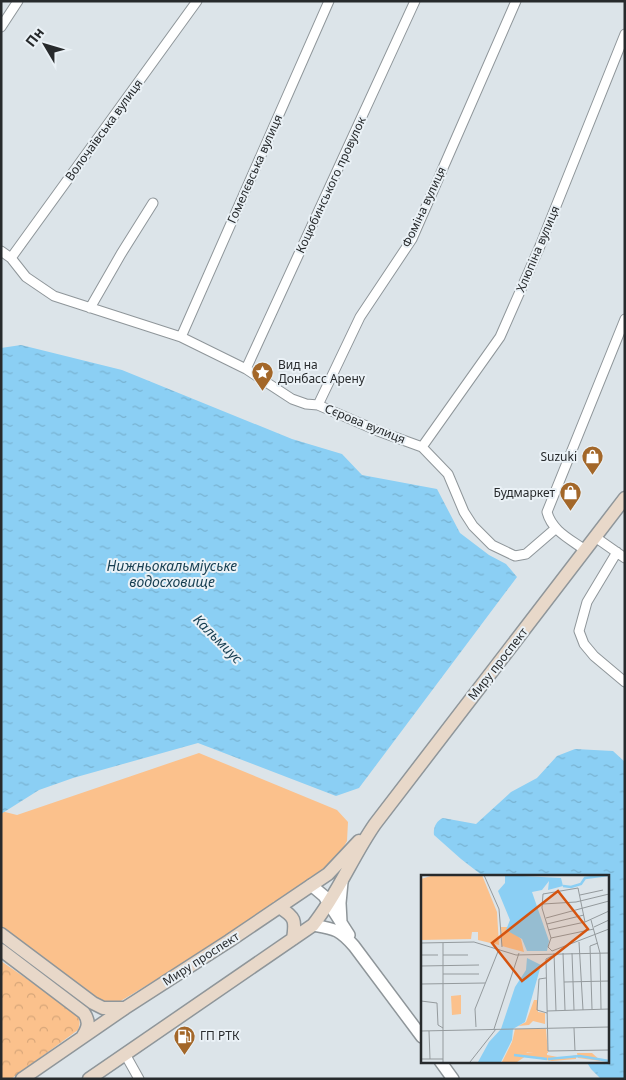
<svg xmlns="http://www.w3.org/2000/svg" width="626" height="1080" font-family="'Noto Sans',sans-serif">
	<style>
		.grass { fill: #fbc18c }
		.park { fill: url(#park-crowns) }
		.water { fill: url(#water-ripples) }
		.lines { fill: none; stroke-linecap: round; stroke-linejoin: round }
		.minor-casing { stroke: #8f969a; stroke-width: 11 }
		.tertiary-casing { stroke: #8f969a; stroke-width: 14 }
		.secondary-casing { stroke: #8f969a; stroke-width: 15 }
		.minor { stroke: #fff; stroke-width: 9 }
		.tertiary { stroke: #fff; stroke-width: 11 }
		.secondary { stroke: #e8d8c9; stroke-width: 12 }
		.labels { text-anchor: middle; stroke-width: 4; stroke-linejoin: round; paint-order: stroke }
		.street-label { font-size: 12px; fill: #272a2c; stroke: #eaf1f6 }
		.poi-label { font-size: 12px; fill: #272a2c; stroke: #eaf1f6; text-anchor: start }
		.water-label { font-size: 14px; font-style: italic; fill: #163e51; stroke: #eaf1f6 }
		.inset-river { fill: none; stroke: #8bcff4; stroke-width: 2.5 }
		.inset-road { fill: none; stroke: #949a9d; stroke-width: 1 }
		.view { fill: #d5540f; fill-opacity: 0.15; stroke: #d5540f; stroke-width: 2.5 }
		.inset-edge { fill: none; stroke: #272a2c; stroke-width: 2.5 }
	</style>
	<defs>
		<pattern id="park-crowns" width="20" height="18" patternUnits="userSpaceOnUse" patternTransform="scale(1.25)"><rect width="20" height="18" fill="#fbc18c"/><path d="M2 6a3 3 0 1 1 6 0M12 15a3 3 0 1 1 6 0" fill="none" stroke="#d7a679"/></pattern>
		<pattern id="water-ripples" width="26" height="14" patternUnits="userSpaceOnUse" patternTransform="scale(1.25)"><rect width="26" height="14" fill="#8bcff4"/><path d="M2 4q2-2 4 0t4 0M15 11q2-2 4 0t4 0" fill="none" stroke="#78b2d1"/></pattern>
	</defs>
	<rect width="100%" height="100%" fill="#dce4e9"/>
	<path class="grass" d="M199,753L337,810L348,822L347,841L336,860L194,957L114,1005L106,1004L1,926V811L17,815Z"/>
	<path class="park" d="M1,961L73,1011C80,1018 81,1021 78,1030L11,1079H1Z"/>
	<path class="water" d="M21,345L122,370L292,439L342,454L362,475L437,489L460,533L489,555L506,564L517,577L359,788L336,796L198,743L73,778L39,790L1,814V348Z
		M575,749L613,751L625,762V1079H601L591,1069L586,1061H607V876H483L461,859L434,835C433,828 436,821 443,818L476,824L511,792L537,778L557,756Z"/>
	<g class="lines">
		<defs>
			<path id="minor" d="M1,27L18,1
				M1,251L11,258L26,277L54,296L181,337L246,369L292,399L306,404L318,405L378,431L422,447L448,474L464,512L473,526L492,545L515,556L526,554L555,529
				M11,258L197,1
				M90,308L121,254L153,203
				M181,337L329,1
				M246,369L415,1
				M318,405L360,317L412,239L516,1
				M422,447L500,337L540,246L625,34
				M595,537L625,558
				M585,550C570,539 552,531 547,512L625,319
				M617,552L587,602L579,631L584,644L594,656L625,682
				M125,1054L139,1079"/>
			<path id="tertiary" d="M311,885L324,896L349,935
				M341,922L340,903L342,882
				M313,925C335,929 339,929 354,946L422,1037
				M440,1061L453,1079"/>
			<path id="secondary" d="M279,907C295,917 296,920 293,939
				M1,934L93,1003L103,1008H125
				M1,950L84,1013C90,1022 88,1028 83,1036
				M22,1079L125,1008L229,941L328,874L359,841
				M89,1079L313,925C338,894 352,857 375,824L625,498"/>
		</defs>
		<use href="#minor" class="minor-casing"/>
		<use href="#tertiary" class="tertiary-casing"/>
		<use href="#secondary" class="secondary-casing"/>
		<use href="#minor" class="minor"/>
		<use href="#tertiary" class="tertiary"/>
		<use href="#secondary" class="secondary"/>
	</g>
	<defs>
		<symbol id="sight-pin" viewBox="-11 -11 22 30"><path d="M0 17L-7.5 6A9.5 9.5 0 1 1 7.5 6Z" fill="#a36729" stroke="#eaf1f6"/><path d="M0-6L1.8-2.2L6-1.7L2.9 1.2L3.7 5.4L0 3.3L-3.7 5.4L-2.9 1.2L-6-1.7L-1.8-2.2Z" fill="#fff"/></symbol>
		<symbol id="shop-pin" viewBox="-11 -11 22 30"><path d="M0 17L-7.5 6A9.5 9.5 0 1 1 7.5 6Z" fill="#a36729" stroke="#eaf1f6"/><path d="M-5-2.5h2.3a2.7 3.5 0 0 1 5.4 0H5L5.5 6h-11ZM-1.5-2.5h3a1.5 2.3 0 0 0-3 0Z" fill="#fff"/></symbol>
		<symbol id="fuel-pin" viewBox="-11 -11 22 30"><path d="M0 17L-7.5 6A9.5 9.5 0 1 1 7.5 6Z" fill="#a36729" stroke="#eaf1f6"/><path d="M-5.5-6h7V0h2V4h1.3V-2.5L3-4.5l.8-.8L6-3V5H2.5V1h-1V6h-7ZM-4.2-4.7v3.2H.2V-4.7Z" fill="#fff"/></symbol>
	</defs>
	<g fill-rule="evenodd">
		<use href="#sight-pin" x="250" y="360" width="25" height="34"/>
		<use href="#shop-pin" x="580" y="444" width="25" height="34"/>
		<use href="#shop-pin" x="558" y="480" width="25" height="34"/>
		<use href="#fuel-pin" x="172" y="1024" width="25" height="34"/>
	</g>
	<g class="labels">
		<g class="street-label">
			<text transform="translate(104 130) rotate(-54)" y="4">Волочаївська вулиця</text>
			<text transform="translate(255 169) rotate(-66)" y="4">Гомелєвська вулиця</text>
			<text transform="translate(331 185) rotate(-65)" y="4">Коцюбинського провулок</text>
			<text transform="translate(424 207) rotate(-65)" y="4">Фоміна вулиця</text>
			<text transform="translate(538 249) rotate(-67)" y="4">Хлюпіна вулиця</text>
			<text transform="translate(365 424) rotate(22)" y="4">Сєрова вулиця</text>
			<text transform="translate(498 664) rotate(-52)" y="4">Миру проспект</text>
			<text transform="translate(201 959) rotate(-33)" y="4">Миру проспект</text>
		</g>
		<g class="poi-label">
			<text x="278" y="369">Вид на<tspan x="278" dy="14">Донбасс Арену</tspan></text>
			<text x="577" y="461" text-anchor="end">Suzuki</text>
			<text x="555" y="497" text-anchor="end">Будмаркет</text>
			<text x="200" y="1040">ГП РТК</text>
		</g>
		<g class="water-label">
			<text x="172" y="571">Нижньокальміуське<tspan x="172" dy="16">водосховище</tspan></text>
			<text transform="translate(218 639) rotate(45)" y="5">Кальмиус</text>
		</g>
	</g>
	<g transform="translate(421 875)">
		<rect width="188" height="188" fill="#dce4e9"/>
		<path d="M80,52H86L100,64L103,77L81,71Z" fill="#fbc18c"/>
		<path d="M113,125H116L117,137L124,138V149L112,146L108,150L97,151L105,147ZM94,161L106,178L126,175V180L142,183L155,180V184L131,186L105,181L96,187H81Z" fill="#fbc18c"/>
		<path d="M156,178H171L180,186L157,183Z" fill="#fbc18c"/>
		<path d="M13,0H61L76,37L78,70L57,65V57H51L50,64L0,65V4ZM94,154H125L127,178L93,177L90,172Z" fill="#fbc18c"/>
		<path d="M40,120V139L31,140L30,121Z" fill="#fbc18c"/>
		<path d="M84,0L140,3L142,11L127,15L128,6L121,15L111,17L128,66L126,76H106L101,64L85,55L89,45L77,16L84,8ZM106,83L120,90L104,147L92,154L91,165L80,187H57L68,167L80,154L94,112L105,95Z" fill="#8bcff4"/>
		<path class="inset-river" d="M142,11L150,12L160,9L164,3L187,0M93,180L126,184M127,184L159,181L188,186"/>
		<path class="inset-road" d="M63,0L78,34L81,72M159,20L182,15M122,29L155,27L188,19M125,43L188,26M170,45L179,78L180,134M126,49L163,40M173,52L188,45M127,55L164,47L188,36M130,63L173,54M158,67L162,135M0,68L53,67L95,80L188,78M22,68V187M131,76L127,72L130,63L121,33L122,19L157,13L164,47M131,76L188,54M133,78L135,136M142,78L144,135M151,78L153,135M0,80H17M22,80H47M131,81L125,84L127,176L188,175M0,91L58,90M22,99H58M125,103L118,104L116,135L126,138M143,107L188,106M0,109L64,108M0,126L16,128L17,150L22,153M171,134L169,71L177,68M126,136L188,134M55,152L54,134L78,74M153,153L154,176M73,154L98,78M0,156L188,152M8,156L9,184M0,184H22M49,187L75,154"/>
		<path class="view" d="M137,16L167,54L101,106L71,68Z"/>
		<rect width="188" height="188" class="inset-edge"/>
	</g>
	<rect width="626" height="1080" fill="none" stroke="#272a2c" stroke-width="5"/>
	<g transform="translate(45 45) rotate(308)" stroke="#eaf1f6" stroke-width="4" paint-order="stroke">
	<path d="M0-4L9 19L0 12L-9 19Z" fill="#272a2c"/>
	<text y="-8" font-size="14" font-weight="bold" text-anchor="middle" fill="#272a2c">Пн</text>
	</g>
</svg>
